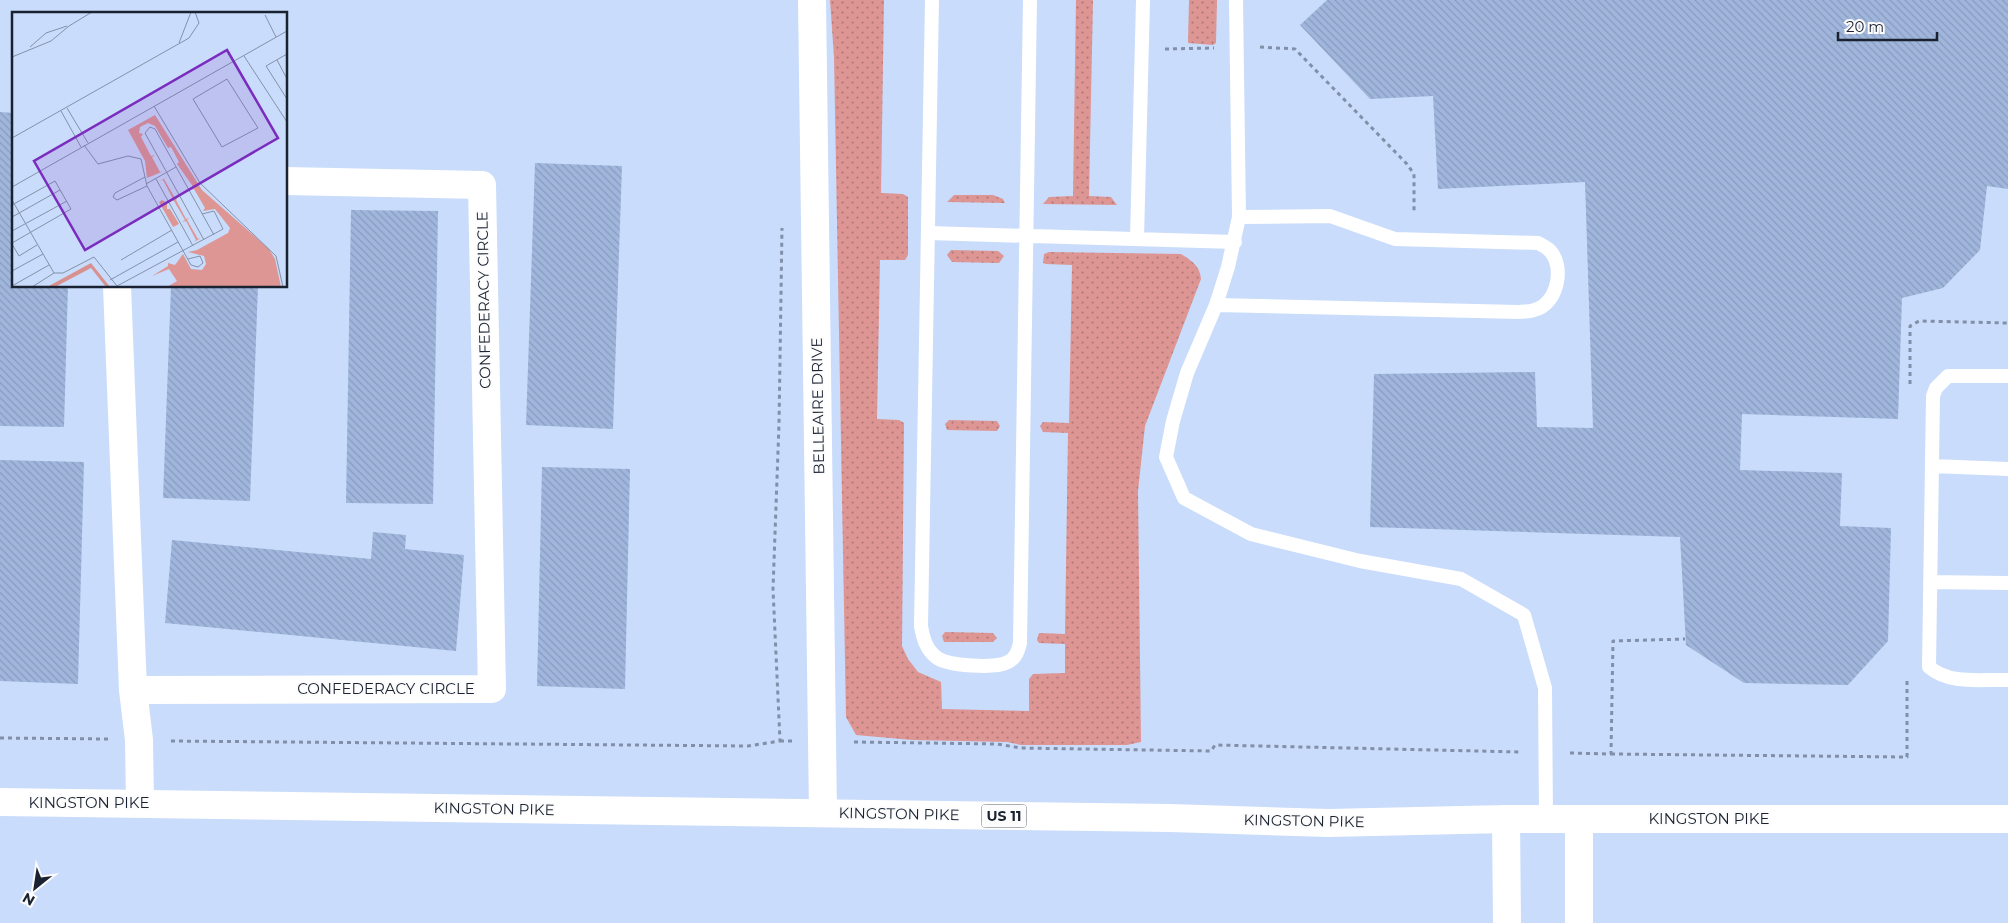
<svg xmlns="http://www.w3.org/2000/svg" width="2008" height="923" font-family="Montserrat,sans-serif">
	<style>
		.grass { fill: url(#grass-dots) }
		.building { fill: url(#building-back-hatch) }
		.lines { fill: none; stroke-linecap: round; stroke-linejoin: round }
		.path { stroke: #8190a8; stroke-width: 3; stroke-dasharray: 4 4; stroke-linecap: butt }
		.lane { stroke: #fff; stroke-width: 14 }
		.street { stroke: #fff; stroke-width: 28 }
		.primary { stroke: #fff; stroke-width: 28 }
		.labels { text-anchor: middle; stroke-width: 4; stroke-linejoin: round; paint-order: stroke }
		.shield { fill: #fcfcfc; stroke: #5e636e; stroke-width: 1 }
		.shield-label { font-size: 14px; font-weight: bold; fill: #1a2231 }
		.street-label { font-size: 15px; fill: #1a2231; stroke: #fcfcfc }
		.inset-road { fill: none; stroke: #8392aa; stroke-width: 1 }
		.view { fill: #7b2cbf; fill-opacity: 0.15; stroke: #7b2cbf; stroke-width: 2.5 }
		.inset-edge { fill: none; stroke: #1a2231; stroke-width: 2.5 }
	</style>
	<defs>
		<pattern id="grass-dots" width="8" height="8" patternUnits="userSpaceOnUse" patternTransform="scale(1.25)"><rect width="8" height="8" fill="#dd9694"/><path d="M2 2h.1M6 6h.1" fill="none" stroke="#b27a79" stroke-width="1.8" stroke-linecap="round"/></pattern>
		<pattern id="building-back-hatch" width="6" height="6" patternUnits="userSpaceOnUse" patternTransform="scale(1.25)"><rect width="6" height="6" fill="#a0b6dc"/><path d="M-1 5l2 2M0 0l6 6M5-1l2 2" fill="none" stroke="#899cbd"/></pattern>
	</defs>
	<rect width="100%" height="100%" fill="#c9dcfb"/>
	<path class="grass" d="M830,0H884L881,193L903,194L908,197V255L905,260H880L877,419L899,420L904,423L902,646L908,659L918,672L941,682L942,709L1029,711V679L1033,674L1065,673V644L1039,643L1037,640L1039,633L1065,634L1068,433L1043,432L1040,426L1043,422L1069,423L1072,265L1046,264L1043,263L1044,254L1049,252L1181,254C1192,261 1200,266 1201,279L1145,426L1138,491L1141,742L1127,745H1021L1007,742L912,740L856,735L846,717L834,57Z
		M1076,0H1093L1089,196L1111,197L1117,205L1043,204L1049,197L1073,196Z
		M1189,0H1217L1216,43L1213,45L1188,43Z
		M954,195H993L1003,199L1005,203L947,202Z
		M951,250L998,251L1004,256L999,263L952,262L947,255Z
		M949,420L997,421L1000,426L997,431L947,430L945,424Z
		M945,632L993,633L997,638L993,642H944L942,636Z"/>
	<path class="building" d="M1327,0H2008V189L1987,186L1980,250L1943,288L1902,298L1898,419L1742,414L1740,470L1842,473L1840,526L1891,528L1888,641L1848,685L1744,683L1686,645L1680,537L1370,527L1374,374L1535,372L1537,427L1593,428L1585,182L1438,189L1433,96L1370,99L1300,25Z
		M0,112L14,113V286H68L64,427L0,426Z
		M535,163L622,166L613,429L526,425Z
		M351,210L438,211L433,504L346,503Z
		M171,286H258L250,501L163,498Z
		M0,460L84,462L78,684L0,681Z
		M542,467L630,469L625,689L537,686Z
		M373,532L406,535L405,549L464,555L456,651L165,623L172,540L371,559Z"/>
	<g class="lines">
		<path class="path" d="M1260,47L1295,49L1406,163L1414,174V213
			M1165,49L1214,48
			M1910,384V326L1919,321L2008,323
			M0,738L109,739
			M171,741L748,746L780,741L773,589L779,424L782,228
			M780,741H792
			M854,742L997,744L1021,748L1211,751L1215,745L1521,752
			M1570,753L1611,754L1613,641L1685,639
			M1611,754L1907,757V678"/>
		<path class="lane" d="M932,0L921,626C923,638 926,649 936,657C947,666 996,669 1008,662C1016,658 1018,651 1020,643L1030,0
			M1236,0L1239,217L1228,267L1216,305L1187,373L1173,421L1166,457L1184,498L1251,534L1360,561L1461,579L1524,615L1545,688L1546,820
			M928,233L1235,242
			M1137,239L1143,0
			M1216,305L1519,312C1524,311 1530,312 1534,310C1558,305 1566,264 1548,249C1545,246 1541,245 1538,243L1395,239L1330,216L1239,217
			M2008,376H1948L1936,388L1933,396L1929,667C1950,685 1981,679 2008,680
			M1932,466L2008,469
			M1930,582L2008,583"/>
		<path class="street" d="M812,0L823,813
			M117,286L133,690L492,689L482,185L286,181
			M133,690L139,740L140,803
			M1506,819L1507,923
			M1579,923V820"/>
		<path class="primary" d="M0,802L1170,818L1328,823L1506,819H2008"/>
	</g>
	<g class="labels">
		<rect class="shield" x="981.5" y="804.5" width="45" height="23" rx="4"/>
		<g class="shield-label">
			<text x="1004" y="821">US 11</text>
		</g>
		<g class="street-label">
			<text transform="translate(484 300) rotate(-91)" y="5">CONFEDERACY CIRCLE</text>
			<text transform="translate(818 406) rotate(-91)" y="5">BELLEAIRE DRIVE</text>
			<text x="386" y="694">CONFEDERACY CIRCLE</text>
			<text x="89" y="808">KINGSTON PIKE</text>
			<text transform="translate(494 809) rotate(1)" y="5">KINGSTON PIKE</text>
			<text transform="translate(899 814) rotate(1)" y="5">KINGSTON PIKE</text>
			<text x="1709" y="824">KINGSTON PIKE</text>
			<text transform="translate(1304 821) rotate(1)" y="5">KINGSTON PIKE</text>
		</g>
	</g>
	<g transform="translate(12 12)">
		<rect width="275" height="275" fill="#c9dcfb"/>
		<path d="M143,103L190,178L257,237L263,247L269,275H155L165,269L157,257L140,264L156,254V251L163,253L171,242L179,257L190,258L194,252L192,244L176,240L185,238L216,221L218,216L203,197L191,199L193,196L182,177L179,178L182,176L165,152L167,150L159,135L156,136L143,114L136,111L128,115L127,121L131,122L129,125L139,144L143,143L140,145L148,160L152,159L135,166L133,149L116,118ZM155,165L152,167L163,186L166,185L164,188L174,207L177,206L175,208L186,227L189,226L182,230L184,228L174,209L170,210L173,208L162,189H159L161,187L151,168L148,169ZM150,188L155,191V197H158L167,212L161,215L147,190Z" fill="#dd9694"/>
		<path d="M79,251L98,275H94L79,256L43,275H35Z" fill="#d99190"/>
		<path d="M222 240a7 7 0 1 1 14 0a7 7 0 1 1-14 0ZM198 243a7 7 0 1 1 14 0a7 7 0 1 1-14 0ZM245,243L259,270L250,275H239L227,252ZM221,246L235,273L232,275H213L203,255ZM183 269a7 7 0 1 1 14 0a7 7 0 1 1-14 0Z" fill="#dd9694"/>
		<path class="inset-road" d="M253,3L264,25M167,31L179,0M18,35L34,21L55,14M275,42L254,54L275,87M232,44L275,110M0,45L39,29L57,14L80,0M265,48L275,67M215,67L246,116L210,135L181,87ZM142,94L188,171L264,244L271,275M55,96L76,131M49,99L69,135M0,126L177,26L187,11L183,0M72,133L86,152L116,144L129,147L135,174L179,253L186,255L191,251L188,244L176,247M133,165L103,181L101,185L105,188L135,174M144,167L181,234M134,172L164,155M0,175L275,19M0,188L42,261H51L82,245L105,274L211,217L202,199L190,202M0,193L43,169L59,197L0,231M0,205L48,178M0,219L55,189M192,228L133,121L138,115L143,117L202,223M0,232L7,244L25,233M109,248L160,218M0,259L31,242M98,268L166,230M0,274L37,253M20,275L42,261"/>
		<path class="view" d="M215,38L266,126L73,238L22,149Z"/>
		<rect width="275" height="275" class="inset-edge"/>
	</g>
	<g transform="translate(35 888) rotate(210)" stroke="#fcfcfc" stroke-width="4" paint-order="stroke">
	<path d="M0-4L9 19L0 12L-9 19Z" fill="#1a2231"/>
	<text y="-8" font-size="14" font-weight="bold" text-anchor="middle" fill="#1a2231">N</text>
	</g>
	<path d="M1838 32v8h99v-8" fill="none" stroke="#1a2231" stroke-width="2.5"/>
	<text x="1846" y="32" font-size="15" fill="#1a2231" stroke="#fcfcfc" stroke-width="4" paint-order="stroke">20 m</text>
</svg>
